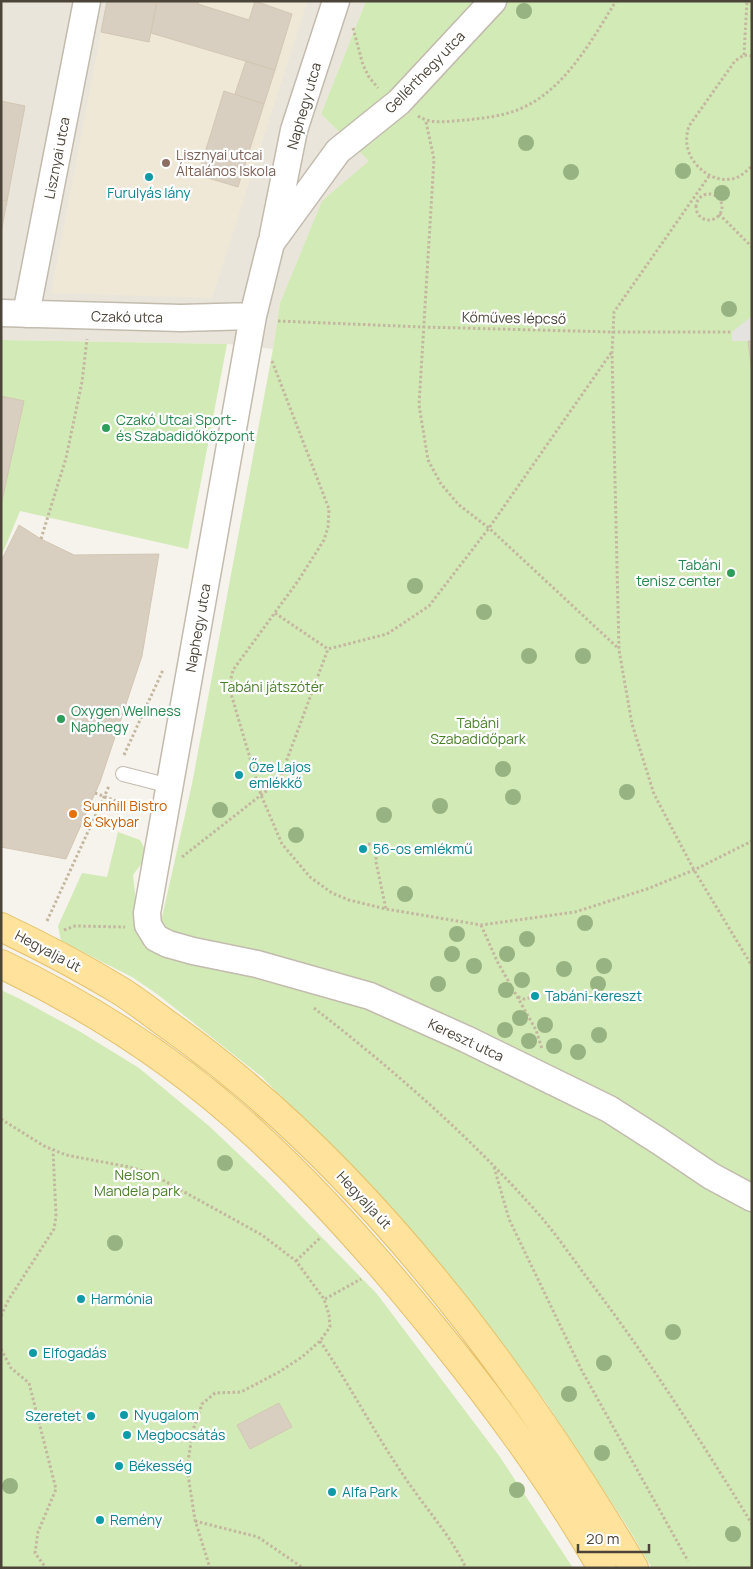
<svg xmlns="http://www.w3.org/2000/svg" width="753" height="1569" font-family="Manrope,sans-serif">
	<style>
		.residential { fill: #eae5da }
		.education { fill: #efe8d6 }
		.green { fill: #d2eab5 }
		.parking { fill: #e5e3e0 }
		.building { fill: #d8cfc1; stroke: #d3c7b4 }
		.lines { fill: none; stroke-linecap: round; stroke-linejoin: round }
		.lane-casing { stroke: #c2bbae; stroke-width: 16 }
		.street-casing { stroke: #c2bbae; stroke-width: 29 }
		.primary-casing { stroke: #e6c16a; stroke-width: 30 }
		.path { stroke: #c4b79f; stroke-width: 3; stroke-dasharray: 2.5 2.5; stroke-linecap: butt }
		.lane { stroke: #fff; stroke-width: 14 }
		.street { stroke: #fff; stroke-width: 26 }
		.primary { stroke: #ffe39c; stroke-width: 28 }
		.tree { fill: #97b381 }
		.education-dot { fill: #8d6e63; stroke: #fff; stroke-width: 2 }
		.culture-dot { fill: #0f9aa8; stroke: #fff; stroke-width: 2 }
		.leisure-dot { fill: #2e9e5b; stroke: #fff; stroke-width: 2 }
		.food-dot { fill: #e8710a; stroke: #fff; stroke-width: 2 }
		.labels { text-anchor: middle; stroke-width: 4.5; stroke-linejoin: round; paint-order: stroke }
		.street-label { font-size: 14px; fill: #4b4439; stroke: #fff }
		.education-label { font-size: 14px; fill: #785e54; stroke: #fff; text-anchor: start }
		.culture-label { font-size: 14px; fill: #0d838f; stroke: #fff; text-anchor: start }
		.leisure-label { font-size: 14px; fill: #27864d; stroke: #fff; text-anchor: start }
		.park-label { font-size: 14px; fill: #4a7f2a; stroke: #fff }
		.food-label { font-size: 14px; fill: #c56008; stroke: #fff; text-anchor: start }
	</style>
	<rect width="100%" height="100%" fill="#f6f3ec"/>
	<path class="residential" d="M1,1H366L321,114L370,161L322,202L280,303L273,349L227,344L1,340Z"/>
	<path class="education" d="M107,1L307,2L212,298L51,293Z"/>
	<path class="green" d="M366,1H752V1568H652L627,1526L545,1401L475,1308L398,1215L262,1077L157,994L132,977L61,941L58,926L82,873L107,877L118,832L140,840L148,855L133,875L136,903L160,926L192,784L273,349L280,303L322,201L369,161L321,114Z
		M1,340L227,344L188,549L20,511L1,557Z
		M1,990L20,999L79,1031L139,1068L209,1126L268,1182L377,1294L500,1457L573,1568H1Z"/>
	<path class="parking" d="M752,316V341H732V332Z"/>
	<path class="building" d="M107,1H157L149,42L101,32Z
		M157,1H199L198,4L249,20L255,1L292,14L275,70L151,33Z
		M246,61L275,70L264,104L235,94Z
		M224,91L264,104L238,187L198,175Z
		M1,101L25,106L7,201L1,200Z
		M1,200L7,201L1,233Z
		M748,341H752V372Z
		M1,396L24,401L1,505Z
		M19,525L41,539L74,555L159,554L142,656L100,782L66,859L1,847V561Z
		M279,1403L292,1427L250,1449L237,1425Z"/>
	<g class="lines">
		<defs>
			<path id="lane" d="M123,774L170,786"/>
			<path id="street" d="M493,1L399,102L338,151L271,243L253,316L147,913L148,925L156,938L168,944L193,951L257,964L370,996L466,1039L609,1109L659,1141L711,1176L752,1198
				M273,235L294,130L336,1
				M1,313L181,318L253,316
				M26,314L87,1"/>
			<path id="primary" d="M1,927C41,946 81,967 119,990C137,1001 154,1015 171,1027C362,1163 515,1368 634,1568
				M1,964C93,1008 181,1065 256,1135C321,1195 380,1262 435,1330C496,1405 554,1484 602,1568"/>
		</defs>
		<use href="#lane" class="lane-casing"/>
		<use href="#street" class="street-casing"/>
		<use href="#primary" class="primary-casing"/>
		<path class="path" d="M353,28L363,65L369,77L378,88
			M744,55L747,1
			M752,56L744,55L735,61L689,126C687,132 686,139 687,145C690,166 714,185 736,178C741,176 748,170 752,166
			M418,116C431,125 450,121 466,120C485,118 504,116 522,108C565,89 592,40 616,1
			M426,122L434,159L419,405L428,460L441,484L459,505L489,528L619,649
			M709,176L614,312L612,353L619,650L632,724L654,794L694,870L752,966
			M696 207a13 13 0 1 1 26 0a13 13 0 1 1-26 0Z
			M719,214L752,247
			M278,321L423,327L612,332H732
			M272,361L329,509L328,527L324,540L298,581L233,670L229,687L261,795L282,844L310,877L332,893L349,900L386,909L481,925L575,912L647,889L694,870L752,841
			M41,539L66,458L82,382L87,339
			M275,613L328,649L387,634L429,606L489,528L611,353
			M124,755L163,670
			M95,793L140,810
			M368,844L376,845V862L386,909
			M182,857L279,781L328,649
			M47,921L109,786
			M481,925L497,961L536,1030L542,1049
			M64,930L75,926L125,927
			M518,997L524,999L533,997
			M314,1008C395,1071 474,1140 542,1218C557,1236 571,1256 585,1275C646,1355 700,1439 752,1524
			M1,1119L44,1146L66,1155L129,1167L150,1173L262,1235L296,1261L324,1299L329,1315L330,1327L320,1341L302,1357L279,1372L241,1392L215,1393L202,1404L193,1430L187,1468L195,1520L210,1568
			M494,1167L509,1219L582,1371L688,1561
			M296,1261L321,1237
			M325,1299L361,1279
			M1,1316L9,1299L54,1229L56,1216L53,1150
			M320,1341C351,1387 376,1436 408,1482C427,1510 451,1536 466,1568
			M1,1349L11,1368L29,1383L56,1489L38,1532L35,1553L46,1568
			M195,1521L258,1537L303,1568"/>
		<use href="#lane" class="lane"/>
		<use href="#street" class="street"/>
		<use href="#primary" class="primary"/>
	</g>
	<g class="tree">
		<circle cx="524" cy="11" r="8"/>
		<circle cx="526" cy="143" r="8"/>
		<circle cx="683" cy="171" r="8"/>
		<circle cx="571" cy="172" r="8"/>
		<circle cx="722" cy="193" r="8"/>
		<circle cx="729" cy="309" r="8"/>
		<circle cx="415" cy="586" r="8"/>
		<circle cx="484" cy="612" r="8"/>
		<circle cx="529" cy="656" r="8"/>
		<circle cx="583" cy="656" r="8"/>
		<circle cx="503" cy="769" r="8"/>
		<circle cx="627" cy="792" r="8"/>
		<circle cx="513" cy="797" r="8"/>
		<circle cx="440" cy="806" r="8"/>
		<circle cx="220" cy="810" r="8"/>
		<circle cx="384" cy="815" r="8"/>
		<circle cx="296" cy="835" r="8"/>
		<circle cx="405" cy="894" r="8"/>
		<circle cx="585" cy="923" r="8"/>
		<circle cx="457" cy="934" r="8"/>
		<circle cx="527" cy="939" r="8"/>
		<circle cx="452" cy="954" r="8"/>
		<circle cx="507" cy="954" r="8"/>
		<circle cx="474" cy="966" r="8"/>
		<circle cx="604" cy="966" r="8"/>
		<circle cx="564" cy="969" r="8"/>
		<circle cx="522" cy="980" r="8"/>
		<circle cx="438" cy="984" r="8"/>
		<circle cx="598" cy="984" r="8"/>
		<circle cx="506" cy="990" r="8"/>
		<circle cx="520" cy="1018" r="8"/>
		<circle cx="545" cy="1025" r="8"/>
		<circle cx="505" cy="1030" r="8"/>
		<circle cx="599" cy="1035" r="8"/>
		<circle cx="529" cy="1041" r="8"/>
		<circle cx="554" cy="1046" r="8"/>
		<circle cx="578" cy="1052" r="8"/>
		<circle cx="225" cy="1163" r="8"/>
		<circle cx="115" cy="1243" r="8"/>
		<circle cx="673" cy="1332" r="8"/>
		<circle cx="604" cy="1363" r="8"/>
		<circle cx="569" cy="1394" r="8"/>
		<circle cx="602" cy="1453" r="8"/>
		<circle cx="10" cy="1486" r="8"/>
		<circle cx="517" cy="1490" r="8"/>
		<circle cx="733" cy="1534" r="8"/>
	</g>
	<circle class="education-dot" cx="166" cy="163" r="5"/>
	<g class="culture-dot">
		<circle cx="149" cy="177" r="5"/>
		<circle cx="239" cy="775" r="5"/>
		<circle cx="363" cy="849" r="5"/>
		<circle cx="535" cy="996" r="5"/>
		<circle cx="81" cy="1299" r="5"/>
		<circle cx="33" cy="1353" r="5"/>
		<circle cx="124" cy="1415" r="5"/>
		<circle cx="91" cy="1416" r="5"/>
		<circle cx="127" cy="1435" r="5"/>
		<circle cx="119" cy="1466" r="5"/>
		<circle cx="332" cy="1492" r="5"/>
		<circle cx="100" cy="1520" r="5"/>
	</g>
	<g class="leisure-dot">
		<circle cx="106" cy="428" r="5"/>
		<circle cx="731" cy="573" r="5"/>
		<circle cx="61" cy="719" r="5"/>
	</g>
	<circle class="food-dot" cx="73" cy="814" r="5"/>
	<g class="labels">
		<g class="street-label">
			<text transform="translate(425 72) rotate(-46)" y="5">Gellérthegy utca</text>
			<text transform="translate(304 106) rotate(-74)" y="5">Naphegy utca</text>
			<text transform="translate(57 158) rotate(-79)" y="5">Lisznyai utca</text>
			<text transform="translate(127 317) rotate(1)" y="5">Czakó utca</text>
			<text transform="translate(514 318) rotate(1)" y="5">Kőműves lépcső</text>
			<text transform="translate(198 628) rotate(-80)" y="5">Naphegy utca</text>
			<text transform="translate(48 951) rotate(28)" y="5">Hegyalja út</text>
			<text transform="translate(466 1040) rotate(25)" y="5">Kereszt utca</text>
			<text transform="translate(364 1200) rotate(47)" y="5">Hegyalja út</text>
		</g>
		<g class="education-label">
			<text x="176" y="160">Lisznyai utcai<tspan x="176" dy="16">Általános Iskola</tspan></text>
		</g>
		<g class="culture-label">
			<text x="149" y="198" text-anchor="middle">Furulyás lány</text>
			<text x="249" y="772">Őze Lajos<tspan x="249" dy="16">emlékkő</tspan></text>
			<text x="373" y="854">56-os emlékmű</text>
			<text x="545" y="1001">Tabáni-kereszt</text>
			<text x="91" y="1304">Harmónia</text>
			<text x="43" y="1358">Elfogadás</text>
			<text x="134" y="1420">Nyugalom</text>
			<text x="81" y="1421" text-anchor="end">Szeretet</text>
			<text x="137" y="1440">Megbocsátás</text>
			<text x="129" y="1471">Békesség</text>
			<text x="342" y="1497">Alfa Park</text>
			<text x="110" y="1525">Remény</text>
		</g>
		<g class="leisure-label">
			<text x="116" y="425">Czakó Utcai Sport-<tspan x="116" dy="16">és Szabadidőközpont</tspan></text>
			<text x="721" y="570" text-anchor="end">Tabáni<tspan x="721" dy="16">tenisz center</tspan></text>
			<text x="71" y="716">Oxygen Wellness<tspan x="71" dy="16">Naphegy</tspan></text>
		</g>
		<g class="park-label">
			<text x="272" y="692">Tabáni játszótér</text>
			<text x="478" y="728">Tabáni<tspan x="478" dy="16">Szabadidőpark</tspan></text>
			<text x="137" y="1180">Nelson<tspan x="137" dy="16">Mandela park</tspan></text>
		</g>
		<g class="food-label">
			<text x="83" y="811">Sunhill Bistro<tspan x="83" dy="16">&amp; Skybar</tspan></text>
		</g>
	</g>
	<rect width="753" height="1569" fill="none" stroke="#4b4439" stroke-width="5"/>
	<path d="M578 1544v8h71v-8" fill="none" stroke="#4b4439" stroke-width="2.5"/>
	<text x="586" y="1544" font-size="15" fill="#4b4439" stroke="#ffffff" stroke-width="4" paint-order="stroke">20 m</text>
</svg>
